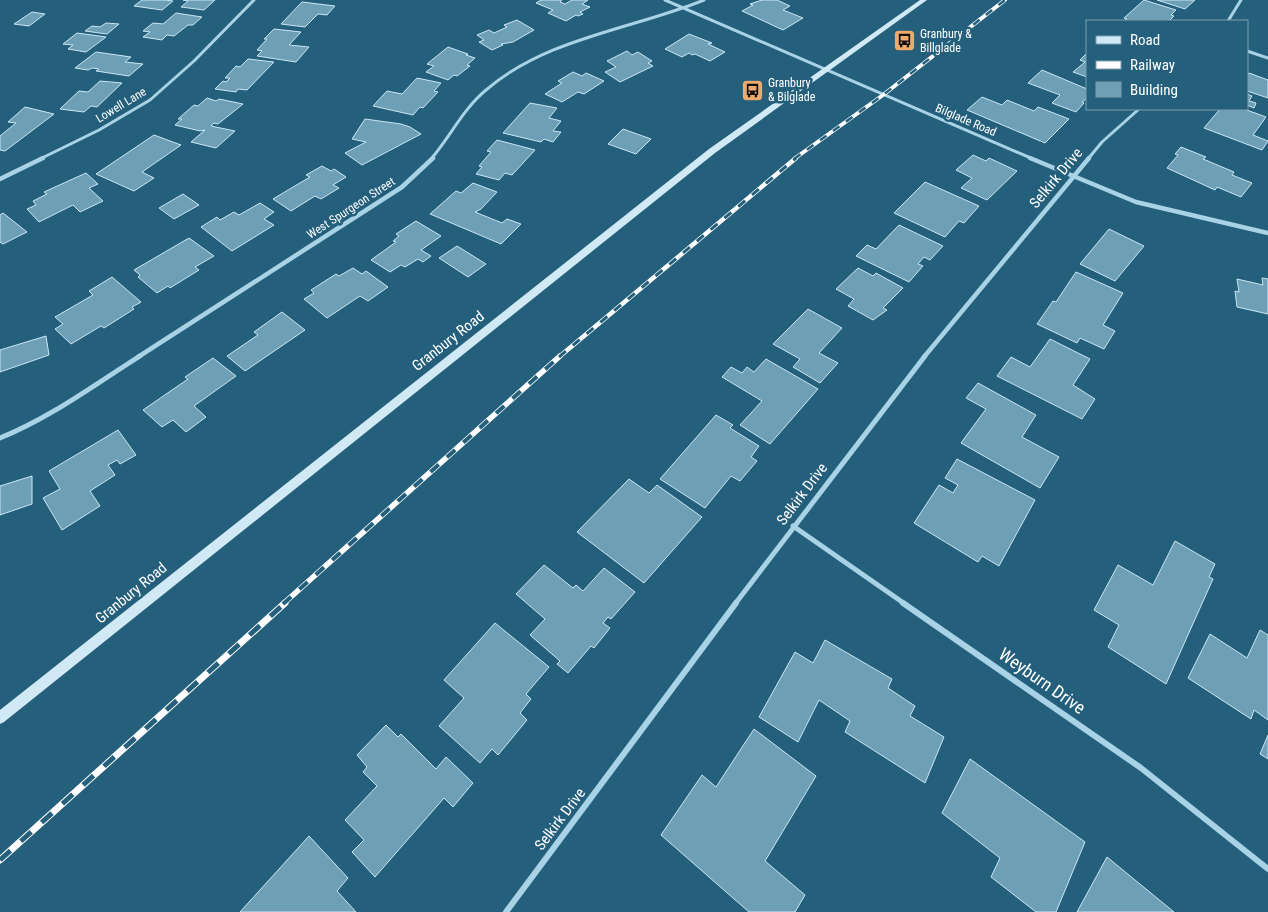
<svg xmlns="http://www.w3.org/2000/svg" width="1268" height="912" font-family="'Roboto Condensed',sans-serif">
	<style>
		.building { fill: #6d9fb6; stroke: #cbe7f4 }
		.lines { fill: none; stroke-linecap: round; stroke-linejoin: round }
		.minor-far3 { stroke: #a8d2e5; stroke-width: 3 }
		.minor-far2 { stroke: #a8d2e5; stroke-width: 4.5 }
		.minor-far1 { stroke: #a8d2e5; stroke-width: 5 }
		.minor { stroke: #a8d2e5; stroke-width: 6 }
		.secondary { fill: #d1e9f5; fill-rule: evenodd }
		.rail-far3-casing { stroke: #fff; stroke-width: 4 }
		.rail-far2-casing { stroke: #fff; stroke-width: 4.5 }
		.rail-far1-casing { stroke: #fff; stroke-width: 5.5 }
		.rail-casing { stroke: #fff; stroke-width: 7 }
		.rail-far3 { stroke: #245f7c; stroke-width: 2.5; stroke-dasharray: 8; stroke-linecap: butt }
		.rail-far2 { stroke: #245f7c; stroke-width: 3; stroke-dasharray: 9; stroke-linecap: butt }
		.rail-far1 { stroke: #245f7c; stroke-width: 4; stroke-dasharray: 11; stroke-linecap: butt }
		.rail { stroke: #245f7c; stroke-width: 5; stroke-dasharray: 14; stroke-linecap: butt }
		.labels { text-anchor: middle; stroke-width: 5; stroke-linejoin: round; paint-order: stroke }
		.far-poi-label { font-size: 12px; fill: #fff; stroke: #245f7c; text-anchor: start }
		.far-street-label { font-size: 12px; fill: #fff; stroke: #245f7c }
		.street-label { font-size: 15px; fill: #fff; stroke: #245f7c }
		.near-street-label { font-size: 18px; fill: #fff; stroke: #245f7c }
	</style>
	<rect width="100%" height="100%" fill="#245f7c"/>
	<path class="building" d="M142,0H165L173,1L162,10L134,6Z
		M183,0H215L204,10L181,7L188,1Z
		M541,0H562L560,2L565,4L572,0H588L582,4L590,7L580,12L583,14L578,16L576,15L566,21L548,13L553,10L536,3Z
		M762,0H777L790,6L783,10L803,18L783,30L742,11L753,5L750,4Z
		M1144,0L1176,10L1171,15L1174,16L1169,21H1124L1127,19L1124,18Z
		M1157,0H1195L1185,9Z
		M302,2L335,6L327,15L318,14L305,27L281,24Z
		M32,12L45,14L29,26L14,24Z
		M176,13L202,17L193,25H188L174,36L167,35L162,40L143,37L150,32L143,31L153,23L163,24Z
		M517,20L534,30L513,42L501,44L503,45L492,50L479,42L484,40L477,35L489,30L494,33L507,27L504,25Z
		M106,23L119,24L107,34L85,31L92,26L100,27Z
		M274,29L301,32L289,45L309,47L296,62L257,56L262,51L257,50L267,39H264Z
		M77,33L106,37L86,52L68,49L73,45L63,44Z
		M689,34L712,43L708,44L725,52L710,61L695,54L692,55L689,53L682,57L665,49Z
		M448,47L468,54L466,55L475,58L467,65L470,66L457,76L454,75L448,80L426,72L434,66L427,64Z
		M627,51L632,55L638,52L652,61L648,63L653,66L620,82L605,72L616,67L607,61Z
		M96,52L131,57L125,62L143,64L129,76L96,71L99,69L92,68L88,70L75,68Z
		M1087,53V77L1073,72L1085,62L1080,60Z
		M248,59L274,62L247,90L238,89L236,92L215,89L223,81L226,82L230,78H225L236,66L240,67Z
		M1042,70L1087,89V98L1082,102L1084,103L1076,112L1052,103L1060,95L1028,83Z
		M573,72L582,76L586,73L604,81L584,94L578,92L562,102L545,94L562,83L558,81Z
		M1249,73L1268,80V98L1247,91V76Z
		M417,78L441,83L434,91L438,92L423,108L420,107L413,115L373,106L387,91L402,94Z
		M100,81L122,83L97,107L91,106L84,112L60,109L79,91L88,92Z
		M1247,94L1252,96L1249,101L1256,103L1254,108L1247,105Z
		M982,97L1002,105L1007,100L1034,111L1038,107L1069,119L1045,143L967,110Z
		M207,98L216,101L219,99L243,104L218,124L214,123L211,126L235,131L216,148L191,142L205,130L200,131L175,125L182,119H178L194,105L198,106Z
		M530,103L557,108L549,118L561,121L553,131L561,132L553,142L544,139L541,142L503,133Z
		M25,107L54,114L5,151L0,150V136L16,123L8,122Z
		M1220,109H1244L1266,117L1253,135L1268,141L1262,150L1204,128Z
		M365,119L401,124L410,127L421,134L362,165L345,153L366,142L352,139Z
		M623,129L651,139L636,154L608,144Z
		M154,135L181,145L142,172L154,178L134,191L96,174Z
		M497,140L535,150L512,175L505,173L499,180L476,174L482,167L479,166L491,152L487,151Z
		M1181,147L1206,157L1203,159L1234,172L1232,175L1252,183L1241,197L1217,187L1215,190L1167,168L1178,155L1175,154Z
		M973,155L986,161L989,158L1017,171L987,200L961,188L972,178L956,170Z
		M322,166L331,171L334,169L346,177L333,185L339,188L321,199L315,196L291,211L273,199L310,177L306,175Z
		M86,173L98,184L89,188L103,201L80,212L73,205L39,222L27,209L36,205L33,201L47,194L44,192Z
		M925,182L979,206L964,223L959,221L945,237L894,213Z
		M473,183L497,192L481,209L475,212L502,223L507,219L521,224L501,244L430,214L456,191L461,193Z
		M183,194L199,205L174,219L159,208Z
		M260,203L274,212L264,219L274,225L232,251L201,227L217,217L220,220L234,212L239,215Z
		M3,213L27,232L3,244L0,242V215Z
		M416,221L441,236L421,250L431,256L423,262L418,259L405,267L401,265L390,272L371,260L396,242L393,241L399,236L396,234Z
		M899,225L943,246L930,260L924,257L918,264L923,266L909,282L856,256L867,245L876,249Z
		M1109,229L1144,246L1115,281L1080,264Z
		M189,238L214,256L195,267L199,270L170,288L168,286L157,293L138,277L140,275L134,270Z
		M457,246L486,264L468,277L439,258Z
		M353,268L362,274L366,271L388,287L368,301L360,296L327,318L304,299L314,293L311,290L336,274L339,276Z
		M858,268L873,276L876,273L903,288L883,308L887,310L873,320L848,306L854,299L836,289Z
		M1076,272L1123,293L1103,325L1115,331L1104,349L1080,338L1077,343L1037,324L1053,301L1056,302Z
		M112,277L141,302L132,307L134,309L104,328L101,326L71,344L55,329L63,324L55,317L93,295L89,291Z
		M1262,278L1268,279V314L1237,307L1235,291L1239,292L1237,279L1263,285Z
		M808,309L842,328L819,353L838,363L820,383L793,367L800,359L773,344Z
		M282,312L305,330L245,371L227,356L258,335L254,332Z
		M46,336L49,355L0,372V350Z
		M1050,339L1090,359L1073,385L1095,399L1082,419L997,376L1011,357L1030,367Z
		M213,358L236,376L194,406L206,417L186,432L173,420L162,427L143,410L188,379L185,377Z
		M766,359L818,389L770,444L740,425L762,401L722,377L731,367L742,373L747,367L754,372Z
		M978,383L1036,415L1022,437L1059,457L1040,488L961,443L986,409L966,398Z
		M716,415L733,425L730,428L759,446L751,457L757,461L740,481L731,476L705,508L660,479Z
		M118,430L136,455L120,464L117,460L108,465L115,475L90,491L100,506L62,530L43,498L60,489L49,471Z
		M957,459L1035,500L999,566L982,556L978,562L914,523L939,485L953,493L958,485L945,478Z
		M32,476V504L0,515V486Z
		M629,479L649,493L657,485L702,517L644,583L577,532Z
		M1175,541L1215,564L1209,577L1213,579L1166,684L1108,647L1119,625L1094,610L1118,565L1153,585Z
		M544,565L573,588L576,585L583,591L604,568L635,592L611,619L608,617L603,623L610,628L594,648L591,646L568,673L557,664L560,661L530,635L545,619L516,594Z
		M495,623L549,667L526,694L531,699L520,713L527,720L498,755L492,749L480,763L439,726L464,698L444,680Z
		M1260,630L1268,635V720L1254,710L1251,719L1188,678L1210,634L1247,658Z
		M825,640L892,679L888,688L915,706L910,716L944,737L925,783L845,732L850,721L819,700L798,742L759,717L795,652L813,663Z
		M386,725L398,737L401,734L436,769L446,757L473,783L453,807L444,798L375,877L352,852L364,840L345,820L377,786L363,772L367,767L357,755Z
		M754,729L816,776L765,861L805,895L795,912H749L661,835L702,775L716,787Z
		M1268,735V759L1260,754Z
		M970,759L1085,842L1056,912H1036L991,877L1000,858L942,813Z
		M309,836L348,878L337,891L356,912H240Z
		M1107,857L1174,912H1077Z"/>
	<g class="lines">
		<path class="minor-far3" d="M665,0L1033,159
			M1228,21L1241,0
			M1247,51L1268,58
			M40,159L99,130L150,100L194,61L254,0
			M431,159C450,137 463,109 486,90C546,38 633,29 704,0
			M1088,159L1102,142L1139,109"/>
		<path class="minor-far2" d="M1030,158L1136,202L1268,233
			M0,179L43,158
			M138,357L402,187L433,158
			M924,357L1089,158"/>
		<path class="minor-far1" d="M0,438C50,418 94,385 140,356
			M793,526L905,604
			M735,604L925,356"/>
		<path class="minor" d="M903,603L1141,768L1268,869
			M506,912L736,603"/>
		<path class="secondary" d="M920,0H927L715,153L4,722L0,724V710L709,149Z"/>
		<defs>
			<path id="rail-far3" d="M794,159L883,95L1005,0"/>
			<path id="rail-far2" d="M559,357L796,158"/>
			<path id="rail-far1" d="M283,604L560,356"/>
			<path id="rail" d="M0,860L285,603"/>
		</defs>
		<use href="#rail-far3" class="rail-far3-casing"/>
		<use href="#rail-far2" class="rail-far2-casing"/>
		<use href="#rail-far1" class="rail-far1-casing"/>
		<use href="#rail" class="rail-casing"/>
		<use href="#rail-far3" class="rail-far3"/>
		<use href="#rail-far2" class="rail-far2"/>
		<use href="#rail-far1" class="rail-far1"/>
		<use href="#rail" class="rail"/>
	</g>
	<defs>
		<symbol id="bus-square" viewBox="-11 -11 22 22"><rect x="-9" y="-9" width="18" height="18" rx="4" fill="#efaa6c" stroke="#245f7c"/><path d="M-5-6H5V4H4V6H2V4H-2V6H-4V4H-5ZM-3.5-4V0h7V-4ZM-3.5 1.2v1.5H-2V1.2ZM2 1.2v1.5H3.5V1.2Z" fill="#111"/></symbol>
	</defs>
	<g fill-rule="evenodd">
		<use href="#bus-square" x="892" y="28" width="25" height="25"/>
		<use href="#bus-square" x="740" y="78" width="25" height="25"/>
	</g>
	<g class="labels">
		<g class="far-poi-label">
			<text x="920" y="38">Granbury &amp;<tspan x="920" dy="14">Billglade</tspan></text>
			<text x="768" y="87">Granbury<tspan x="768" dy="14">&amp; Bilglade</tspan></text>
		</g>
		<g class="far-street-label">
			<text transform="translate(121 105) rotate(-31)" y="4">Lowell Lane</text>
			<text transform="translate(966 120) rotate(23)" y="4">Bilglade Road</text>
			<text transform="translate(351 208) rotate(-33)" y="4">West Spurgeon Street</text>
		</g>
		<g class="street-label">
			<text transform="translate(1056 178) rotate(-50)" y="5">Selkirk Drive</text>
			<text transform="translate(448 341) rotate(-38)" y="5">Granbury Road</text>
			<text transform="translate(802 494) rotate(-53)" y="5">Selkirk Drive</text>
			<text transform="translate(131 593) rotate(-39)" y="5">Granbury Road</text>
			<text transform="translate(560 819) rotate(-53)" y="5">Selkirk Drive</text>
		</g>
		<g class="near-street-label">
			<text transform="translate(1042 681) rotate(35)" y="6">Weyburn Drive</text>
		</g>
	</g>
	<rect x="1086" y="20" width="162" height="90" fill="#245f7c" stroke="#7c9fb0"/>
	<rect x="1096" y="36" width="25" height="8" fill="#d1e9f5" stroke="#7c9fb0"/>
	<text x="1130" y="45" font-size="15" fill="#ffffff">Road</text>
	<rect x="1096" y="61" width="25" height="8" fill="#ffffff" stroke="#7c9fb0"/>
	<text x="1130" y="70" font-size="15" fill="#ffffff">Railway</text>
	<rect x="1096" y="82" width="25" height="15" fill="#6d9fb6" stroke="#7c9fb0"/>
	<text x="1130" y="95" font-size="15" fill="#ffffff">Building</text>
</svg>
